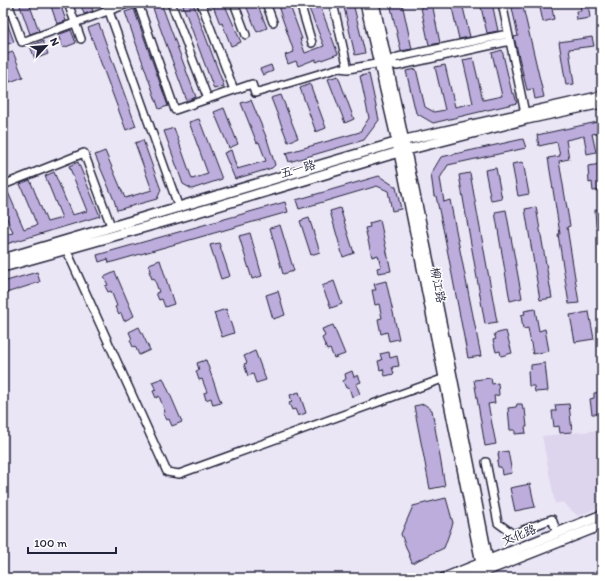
<svg xmlns="http://www.w3.org/2000/svg" width="605" height="581" font-family="Itim,'LXGW WenKai TC',sans-serif">
	<style>
		.built { fill: #ddd5ee }
		.building { fill: #bdaddd; stroke: #22223b }
		.lines { fill: none; stroke-linecap: round; stroke-linejoin: round }
		.minor-casing { stroke: #22223b; stroke-width: 10 }
		.tertiary-casing { stroke: #22223b; stroke-width: 12 }
		.minor { stroke: #fff; stroke-width: 7 }
		.tertiary { stroke: #fff; stroke-width: 9 }
		.labels { text-anchor: middle; stroke-width: 3; stroke-linejoin: round; paint-order: stroke }
		.street-label { font-size: 12px; fill: #22223b; stroke: #fff }
	</style>
	<rect width="100%" height="100%" fill="#ebe6f5"/>
	<filter id="ink" filterUnits="userSpaceOnUse"><feTurbulence type="fractalNoise" baseFrequency=".025" numOctaves="2"/><feDisplacementMap in="SourceGraphic" scale="8" xChannelSelector="R" yChannelSelector="G"/><feConvolveMatrix kernelMatrix="1 2 1 2 8 2 1 2 1" color-interpolation-filters="sRGB"/></filter>
	<g filter="url(#ink)">
		<path class="built" d="M602,430V506L578,516L562,502L555,504L542,436Z"/>
		<path class="building" d="M19,3H29L39,31L30,34Z
			M50,3H60L66,21L57,24Z
			M80,3H90L93,11L84,14Z
			M151,3H161L196,97L187,101Z
			M182,3H193L224,86L214,89Z
			M212,3H224L241,42L231,46L222,23L220,24Z
			M245,3H257L267,28L257,32Z
			M279,3H289L302,39H300L305,53L324,46L308,6L319,3L338,54L316,62V59L298,66L296,61L288,64L285,55L294,52L279,9L281,8Z
			M343,3H353L365,53L355,55Z
			M390,3H402L412,49L401,51Z
			M420,3H432L440,43L429,45Z
			M451,3H462L470,37L459,39Z
			M480,3H492L498,31L487,33Z
			M511,3H522L544,97L535,99L533,89L527,90L514,37L518,36Z
			M539,3H551L554,19L543,22Z
			M580,3H588L590,18L577,20L576,11H581Z
			M134,9L168,106L159,109L125,12Z
			M3,12L14,42L5,45L3,39Z
			M99,24L136,126L126,130L88,28Z
			M71,30L76,43L63,48L58,35Z
			M592,37L594,46L569,49L574,84L566,85L559,42Z
			M43,41L48,54L35,59L30,46Z
			M502,50L512,93H514L517,103L433,123L416,113L406,71L416,69L425,107L434,112L445,110L435,67L445,65L455,107L473,103L463,60L473,58L483,100L502,96L492,53Z
			M13,52L23,77L10,82L3,63V55Z
			M271,65L273,71L263,75L260,69Z
			M369,74L379,120L364,140L289,162L286,153L360,132L369,118L360,76Z
			M338,76L354,119L345,123L328,79Z
			M310,84L326,128L316,132L300,88Z
			M281,95L298,138L288,142L271,98Z
			M251,100L267,139L275,165L272,168L235,179L224,153L231,150L237,169L266,161L259,142L257,143L241,103Z
			M224,108L238,144L229,148L214,112Z
			M199,119L222,179L192,189L183,184L164,131L174,128L192,179L208,174L189,122Z
			M602,121V132L592,134L596,152L587,154L584,136L566,140L569,159L559,161L570,226L567,227L579,303L569,304L558,234H560L548,158L560,156L557,142L539,146L537,135Z
			M523,139L526,148L448,165L440,178L444,202L450,200L481,356L468,358L444,233L436,196H434L431,174L441,157Z
			M143,140L161,190L157,199L117,210L114,200L95,155L105,151L125,198L152,190L135,143Z
			M78,162L100,216L3,245V235L13,233L3,209V191L7,190L24,229L37,225L20,184L30,180L47,222L62,218L45,176L54,172L72,215L87,211L69,166Z
			M523,162L529,194L518,196L512,164Z
			M601,164L602,190L593,191L592,182L589,183L588,166Z
			M496,168L502,199L491,201L485,170Z
			M470,173L497,322L485,324L459,175Z
			M379,176L396,187L401,209L392,211L388,191L377,186L299,209L296,200Z
			M285,202L288,212L109,263L108,259L99,262L97,255Z
			M536,207L552,298L540,300L525,209Z
			M340,208L354,253L343,257L330,211Z
			M602,209V226L596,227L595,210Z
			M506,210L522,298L510,301L495,212Z
			M309,218L320,252L311,255L300,221Z
			M380,220L391,271L378,273L377,268L381,267L378,255L372,257L365,228L370,227L369,223Z
			M280,225L294,271L283,274L270,228Z
			M250,233L262,276L252,279L239,236Z
			M219,243L230,276L221,279L210,245Z
			M160,260L174,304L165,307L162,299L159,300L156,293L159,292L154,278L152,279L149,271H151L149,264Z
			M37,272L40,282L3,294V282Z
			M115,272L134,316L124,321L121,313L119,315L115,307L117,306L111,291L108,292L105,286L108,285L104,277Z
			M334,281L342,304L331,308L322,286Z
			M386,281L399,339L389,341L387,332L381,334L378,319L382,318L379,304L375,305L372,290H376L374,284Z
			M278,291L285,315L273,319L266,295Z
			M226,309L234,333L222,337L214,313Z
			M535,309L539,331L545,329L549,351L533,354L528,328L523,329L521,315L525,314L524,311Z
			M589,312L594,339L575,342L570,315Z
			M333,325L345,354L334,358L330,349L327,350L322,338L325,336L322,329Z
			M139,327L150,350L139,355L135,346L133,347L130,340L132,339L129,332Z
			M506,331L512,353L501,356L500,351L496,352L493,340L496,339L494,334Z
			M255,351L266,380L256,383L253,374L248,376L244,364L247,363L244,356Z
			M389,352L390,358L397,356L399,366L392,367L394,374L385,376L383,369L380,370L378,361L382,360L380,354Z
			M206,360L221,403L213,405L211,398L206,400L204,393L207,392L202,379L199,380L196,371L199,370L197,363Z
			M545,363L548,391L535,392L534,386H529L528,371L531,370V365Z
			M352,371L354,377L358,375L361,382L356,384L360,394L352,397L349,387L346,388L343,381L346,379L345,374Z
			M163,378L182,422L172,426L169,419L167,420L163,413L165,412L159,396L156,398L153,391L156,390L152,382Z
			M491,378L492,384L498,383L499,395L494,396L495,403L488,404L496,444L485,446L474,380Z
			M299,392L306,413L298,416L295,409L292,410L289,403L292,402L290,395Z
			M602,392V426H599L597,414H592L590,399L594,398V393Z
			M424,404L432,410L445,486L430,489L414,406Z
			M517,404H522L523,410L525,409L527,427H525L526,433L515,434V430H510L508,408L516,407Z
			M569,404L572,432L560,433L559,426L554,427L552,411H556L555,405Z
			M508,451L512,473L502,475L501,467H498L497,461L499,460L498,453Z
			M530,484L535,507L515,511L510,488Z
			M446,498L453,523L444,548L412,563L401,534L413,506Z"/>
		<g class="lines">
			<defs>
				<path id="minor" d="M8,3L22,42L130,3
					M68,3L81,39
					M106,3L179,208
					M138,3L175,110L252,84L255,93L339,68L348,69L387,62L397,66L510,41
					M171,3L208,99
					M201,3L234,90
					M234,3L246,35
					M266,3L273,22
					M300,3L312,43
					M333,3L348,69
					M502,3L526,118
					M387,62L398,57L508,34
					M3,185L84,153L111,226
					M66,249L167,472L179,474L445,378
					M486,462L498,523L513,534L552,519L557,533"/>
				<path id="tertiary" d="M365,3L397,142L481,563L484,571
					M374,3C415,188 452,374 488,560L484,571
					M3,259L405,140L602,96
					M3,267L174,219L399,152L527,119L602,103
					M444,578L602,515
					M468,578L602,525"/>
			</defs>
			<use href="#minor" class="minor-casing"/>
			<use href="#tertiary" class="tertiary-casing"/>
			<use href="#minor" class="minor"/>
			<use href="#tertiary" class="tertiary"/>
		</g>
	</g>
	<g class="labels">
		<g class="street-label">
			<text transform="translate(298 169) rotate(-16)" y="4">五一路</text>
			<text transform="translate(438 285) rotate(79)" y="4">柳江路</text>
			<text transform="translate(519 535) rotate(-22)" y="4">文化路</text>
		</g>
	</g>
	<rect width="605" height="581" fill="none" stroke="#fff" stroke-width="16"/>
	<rect x="8" y="8" width="589" height="565" fill="none" stroke="#22223b" stroke-width="1.5" filter="url(#ink)"/>
	<g transform="translate(46 46) rotate(64)" stroke="#ffffff" stroke-width="3" paint-order="stroke">
	<path d="M0-3L7 15L0 10L-7 15Z" fill="#22223b"/>
	<text y="-6" font-size="11" font-weight="bold" text-anchor="middle" fill="#22223b">N</text>
	</g>
	<path d="M28 547v6h88v-6" fill="none" stroke="#22223b" stroke-width="2"/>
	<text x="34" y="547" font-size="12" fill="#22223b" stroke="#ffffff" stroke-width="3" paint-order="stroke">100 m</text>
</svg>
